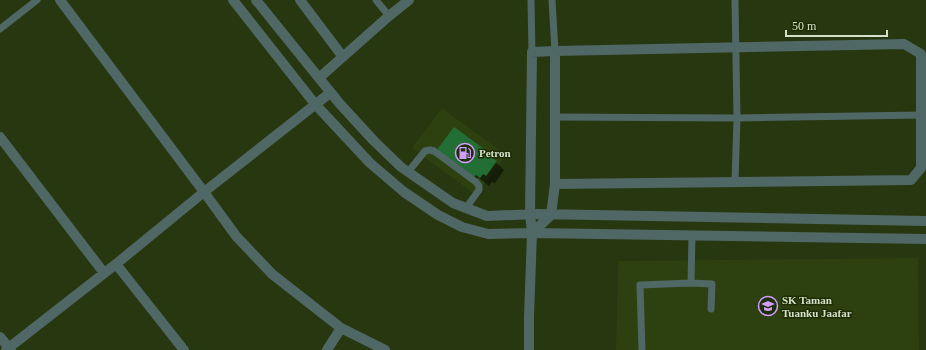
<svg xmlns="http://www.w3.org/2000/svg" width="926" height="350" font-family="'Times New Roman',serif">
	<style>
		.built { fill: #2d4010 }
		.shadow { fill: #0007 }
		.building { fill: #236e35 }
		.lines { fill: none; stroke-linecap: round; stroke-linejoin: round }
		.service { stroke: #4f6765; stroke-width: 7 }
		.minor { stroke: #4f6765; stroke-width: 10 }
		.labels { text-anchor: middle; stroke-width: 3; stroke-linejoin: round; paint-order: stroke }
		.poi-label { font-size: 11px; font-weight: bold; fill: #d5e0c9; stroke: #1d2d04; text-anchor: start }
	</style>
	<rect width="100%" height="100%" fill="#27370f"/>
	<path class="built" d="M442,108L506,155L476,195L412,148Z
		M918,258L919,350H616L618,261Z"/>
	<path class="shadow" d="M440,154L490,155L493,158L492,159L504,170L495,183L492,182L489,186L478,177L476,180Z"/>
	<path class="building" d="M454,127L491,154L490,156L497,161L486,176L483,174L480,178L476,175L473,178L436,151Z"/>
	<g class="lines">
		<path class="service" d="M376,0L389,16
			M531,0L532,52
			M552,0L555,51
			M735,0L737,118L735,182
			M0,29L37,0
			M555,117L737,118L921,115
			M408,172L425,151L430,150L434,151L476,182L479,186V190L466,208
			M691,283L692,235
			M642,350L640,285L691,283L712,284L711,309"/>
		<path class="minor" d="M60,0L204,192L236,236L272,274L341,328L385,350
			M233,0L315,104L370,163L404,192L438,215L462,227L488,234L532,233L926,239
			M256,0L340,104L374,141L401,167L453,203L487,216L537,214L926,221
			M300,0L343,57
			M319,78L389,16L409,0
			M0,137L104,273
			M532,233L551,215L555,184V51
			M116,264L184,350
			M0,337L11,350
			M6,350L116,264L204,192L330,93
			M327,350L341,328
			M529,350V317L532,233L530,214L532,52L555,51L904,44L921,54V168L911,180L555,184"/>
	</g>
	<defs>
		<symbol id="fuel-ring" viewBox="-11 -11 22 22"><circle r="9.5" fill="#1d2d04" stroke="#d19dfe" stroke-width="1.5"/><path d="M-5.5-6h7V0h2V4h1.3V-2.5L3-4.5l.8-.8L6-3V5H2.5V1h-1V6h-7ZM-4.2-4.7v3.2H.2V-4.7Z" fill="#d19dfe"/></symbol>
		<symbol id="school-ring" viewBox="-11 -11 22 22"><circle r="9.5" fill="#1d2d04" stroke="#d19dfe" stroke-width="1.5"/><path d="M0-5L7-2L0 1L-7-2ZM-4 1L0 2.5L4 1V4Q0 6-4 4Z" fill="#d19dfe"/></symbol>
	</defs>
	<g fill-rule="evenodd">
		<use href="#fuel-ring" x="454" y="142" width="22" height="22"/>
		<use href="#school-ring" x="757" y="295" width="22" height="22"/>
	</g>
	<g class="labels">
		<g class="poi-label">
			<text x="479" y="157">Petron</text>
			<text x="782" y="304">SK Taman<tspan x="782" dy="13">Tuanku Jaafar</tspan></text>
		</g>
	</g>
	<path d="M786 30v6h101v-6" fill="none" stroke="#d5e0c9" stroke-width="2"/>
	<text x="792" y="30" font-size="12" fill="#d5e0c9" stroke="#1d2d04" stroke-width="3" paint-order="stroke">50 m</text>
</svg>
